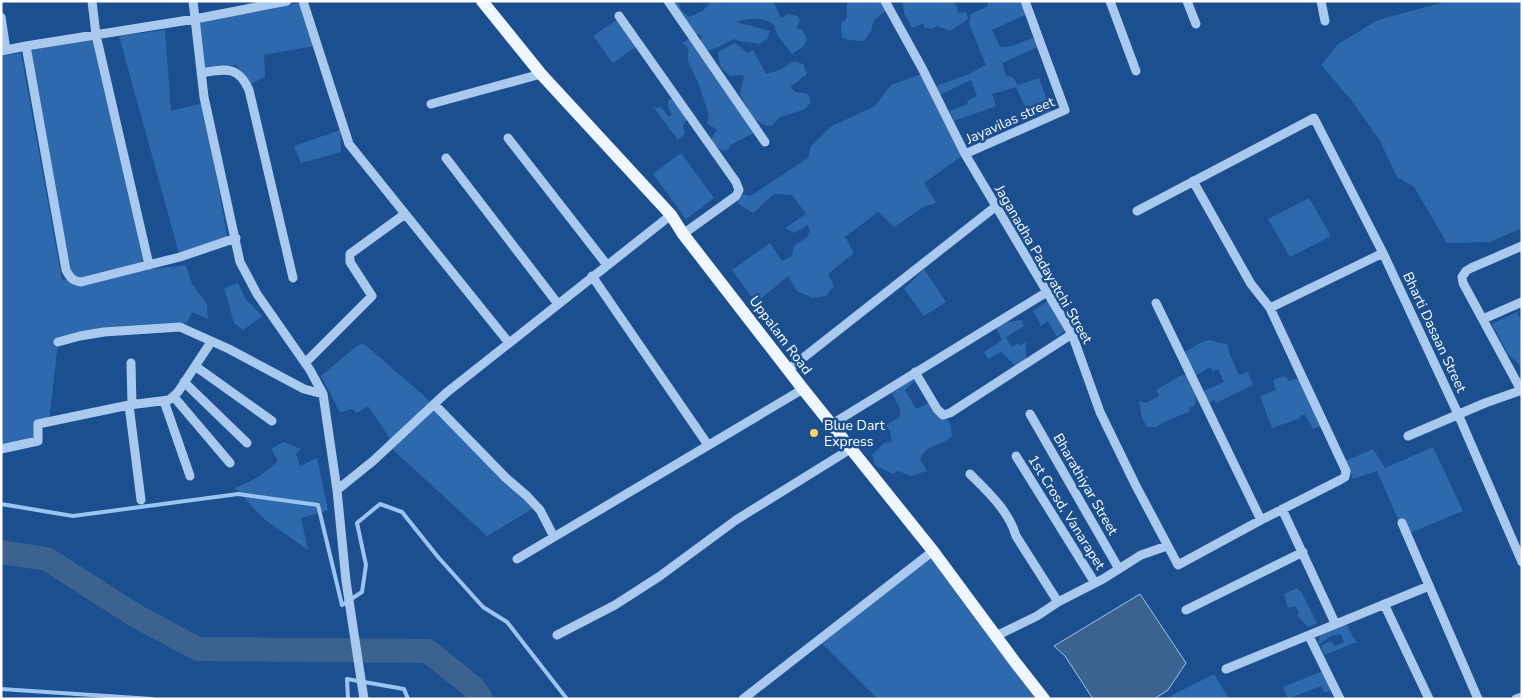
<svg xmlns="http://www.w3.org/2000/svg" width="1523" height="700" font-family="'Nunito Sans',sans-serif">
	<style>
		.green { fill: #2e69ad }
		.water { fill: #3c6290; stroke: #9cc4f0 }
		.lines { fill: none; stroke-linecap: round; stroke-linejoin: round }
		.stream { stroke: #9cc4f0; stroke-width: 4 }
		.river { stroke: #3c6290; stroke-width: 24 }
		.minor { stroke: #a9c9ee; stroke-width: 9 }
		.major { stroke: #f0f6ff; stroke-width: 12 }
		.poi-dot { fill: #ffd166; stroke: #1b4f8f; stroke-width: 2 }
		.labels { text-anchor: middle; stroke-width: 5; stroke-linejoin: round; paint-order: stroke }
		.street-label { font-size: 14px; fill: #fff; stroke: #1b4f8f }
		.poi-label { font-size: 14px; fill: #fff; stroke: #1b4f8f; text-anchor: start }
	</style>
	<rect width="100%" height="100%" fill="#1b4f8f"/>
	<path class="green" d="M671,1H678L681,10L689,17L703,11L711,1H720L721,3L725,1H773L781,18L789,14L797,16L800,20L796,28L802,30L807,39L804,46L792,54L778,36L774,25C763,17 749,17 736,22L770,31L767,39L759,44C750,42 742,43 735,39C724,43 716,50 705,51L700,44L702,35L692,34Z
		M847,1H881L886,11L874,20L871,31L864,41L848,40L842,37L841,24L847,18Z
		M902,1H953L957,7L958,13L966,12L968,19L950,31L937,26L931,29L924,27V23L912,28L904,12Z
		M988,1H1022L1027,14L992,30L1000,47L1012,46L1037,36L1040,46L1002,63L1006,76L1012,77L1018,85L1039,78L1051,111L1042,115L1037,109L1033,111H1027L1016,87L992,94L996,106L954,121L950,111L968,104L967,101L977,96L971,80L940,95L936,86L969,74L986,65L969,24L971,14L988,6Z
		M1448,1H1522V228L1490,242L1447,243L1414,187L1397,177L1380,141L1352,101L1321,65L1338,44L1378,20Z
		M299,3L314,46L264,55L265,77L251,84L236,65L201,70L199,21Z
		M618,19L637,46L613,63L593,36Z
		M165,30L171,111L203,103L228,241L180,257L119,36Z
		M92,36L144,266L110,274L186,265L192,284L207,304L208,319L192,312L187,323L58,342L49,422L26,444L1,449V56L21,53L62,280L73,279L26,46Z
		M689,39L756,132L730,145L729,150L722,151L711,142L713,135L717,130L707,123L709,115L699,85L688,61V48L682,43Z
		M735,43L748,53L753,50L766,74L780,70L794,61L803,64L807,74L800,79L799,81L790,86L795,92L808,94L811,103L803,110L780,117L771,126C753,125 748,108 740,94L744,76L739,75L730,76L720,66L718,52Z
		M923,73L962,156L924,183L936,203L925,206L894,227L878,212L845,237L854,253L828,274L834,286L826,296L813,298L797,291L788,276L756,303L732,270L770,243L782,261L792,256L794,246L807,237L810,232L808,225L794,233L785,228L806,214L792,195L774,194L753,213L737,203L743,194L750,196L808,158L811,146L830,127L875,106L891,85Z
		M673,97L688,117L683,127L685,134L678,140L654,108L661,107L669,117L672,114L668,108V101Z
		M340,130L341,152L301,163L294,146Z
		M681,153L714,198L686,219L653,174Z
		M1309,198L1331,236L1290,257L1268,219Z
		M924,269L946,302L924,316L904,289Z
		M238,283L245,298L262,316L243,330L234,323L224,288Z
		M1049,300L1066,330L1057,337L1048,321L1041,326L1033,311Z
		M1517,312L1522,322V367L1508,354L1492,324Z
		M1022,320L1024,326L1006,337L1012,347L1019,343L1020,346L1026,342V361L1017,367L1001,352L988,359L984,352L1002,340L996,328L1007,322Z
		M1209,340L1228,345L1229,353L1239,375L1248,372L1253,385L1216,403L1214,400L1208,403L1202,392L1224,382L1218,369L1213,371L1210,367L1195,376L1185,352L1200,343Z
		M364,344L431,402L391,440L368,406L357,413L352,409L340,412L321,376L358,345Z
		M1187,374L1196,396L1195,405L1189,408L1191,411L1164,422L1157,427H1147L1142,418L1139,401L1146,403L1159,396L1156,390L1180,376Z
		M1285,376L1289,381L1303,377L1325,425L1313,429L1305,414L1300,416L1301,418L1272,428L1260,396L1276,390L1273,380Z
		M912,379L915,381L905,390L916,409L930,402L950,423L952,436C940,448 928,442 920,459L927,471L911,476L898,471L893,474L875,465L872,455L884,443L892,442L890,431L886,425L900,417V409L892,393Z
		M434,404L534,508L487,536L392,449Z
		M283,442L301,449L296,454L300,466L317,458L328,510L301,518L308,550L264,519L235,488C251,482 266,473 278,461L271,449Z
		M1433,447L1463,511L1405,535L1377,471L1353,479L1345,461L1373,449L1385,468Z
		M933,551L1045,699H878L818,640Z
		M1297,588L1302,593L1317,623L1308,627L1298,616L1299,613L1295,606L1288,608L1284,594Z
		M1347,624L1351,634L1357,642L1324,655L1321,646L1330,641L1335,646L1344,642L1341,634L1331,636L1318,645L1320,635Z
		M1325,670L1333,689L1325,693L1321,686L1288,699L1283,687Z
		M1214,674L1229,699H1165Z"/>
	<path class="water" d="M1140,594L1186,663L1168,690L1154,699H1093L1065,656L1054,646Z"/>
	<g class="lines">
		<path class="stream" d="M1,504L73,516L238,494L318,505L342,605L362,592L366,565L357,523L380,504L402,512L438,557L483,607L507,622L567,699
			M1,689L152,699
			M348,699L347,679L404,689L408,699"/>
		<path class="river" d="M1,552L47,559L136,616L198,649L428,651L473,687L481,699"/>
		<path class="minor" d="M92,1L96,35L149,265
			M193,1L204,97L240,262L257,294L310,370L323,394L337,490L346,581L364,699
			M303,1L349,144L509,343
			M668,1L765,142
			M885,1L922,68L965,154L1072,334L1100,412L1136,486L1178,565L1261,520L1340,480L1345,477L1346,471L1270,308L1251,284L1193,181
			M1110,1L1136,71
			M1187,1L1196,24
			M1321,1L1325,21
			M619,16L736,182L739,190L736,196L683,234
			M1,17L6,50
			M26,46L66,270C70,278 73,281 81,282L180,257L236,238
			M1,51L26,46L195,19L287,1
			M201,73C225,69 238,65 249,90L293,278
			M431,104L541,74
			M508,138L607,265
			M965,154L1065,110L1025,1
			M446,158L558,304
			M1137,211L1314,118L1383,253L1458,414L1522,562
			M592,276L708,445
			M1156,303L1261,520
			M1270,308L1383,253
			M1483,319L1522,302
			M58,342L80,336L104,332L180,327L229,349L304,389L323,394
			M131,363L132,405
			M305,363L372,296L350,262V254L405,214
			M195,366L272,421
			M789,369L995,207
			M915,372L937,409L943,415L950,413L1072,334
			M184,382L247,443
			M1521,390L1463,283L1462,277L1466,271L1471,268L1522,246
			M174,397L230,463
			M164,401L190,476
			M434,404L506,478L527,496L540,510L554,537
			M129,405L141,500
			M1030,414L1119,569
			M832,424L1047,292
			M1408,436L1485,403L1522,390
			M1,449L38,441V424L129,405L169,400L178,392L211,342
			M1016,456L1095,583
			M970,474C988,492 1009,511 1016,536L1058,602
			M337,490L373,461L446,393L671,215
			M1282,509L1335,623
			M1402,523L1478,699
			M517,559L803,389
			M1384,604L1429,699
			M1186,610L1303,552
			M557,635L615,605L660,576L736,520L852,448
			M996,636L1037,616L1058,602L1103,579L1141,555L1167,546
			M1309,636L1340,699
			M1226,669L1429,586
			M743,699L933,551
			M1516,699L1522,697"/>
		<path class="major" d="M482,1L541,74L671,215L683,234L803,389L933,551L1015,662L1044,699"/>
	</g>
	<circle class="poi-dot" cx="814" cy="433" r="5"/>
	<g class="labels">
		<g class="street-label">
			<text transform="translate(1010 120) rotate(-24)" y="5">Jayavilas street</text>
			<text transform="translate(1044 264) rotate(60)" y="5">Jaganadha Padayatchi Street</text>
			<text transform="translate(1435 332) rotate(65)" y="5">Bharti Dasaan Street</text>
			<text transform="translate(781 335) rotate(53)" y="5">Uppalam Road</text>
			<text transform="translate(1086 484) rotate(60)" y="5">Bharathiyar Street</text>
			<text transform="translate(1067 512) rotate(58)" y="5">1st Crosd, Vanarapet</text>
		</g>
		<g class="poi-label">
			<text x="824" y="430">Blue Dart<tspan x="824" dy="16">Express</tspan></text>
		</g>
	</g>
	<rect width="1523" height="700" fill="none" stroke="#ffffff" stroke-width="5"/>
</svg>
